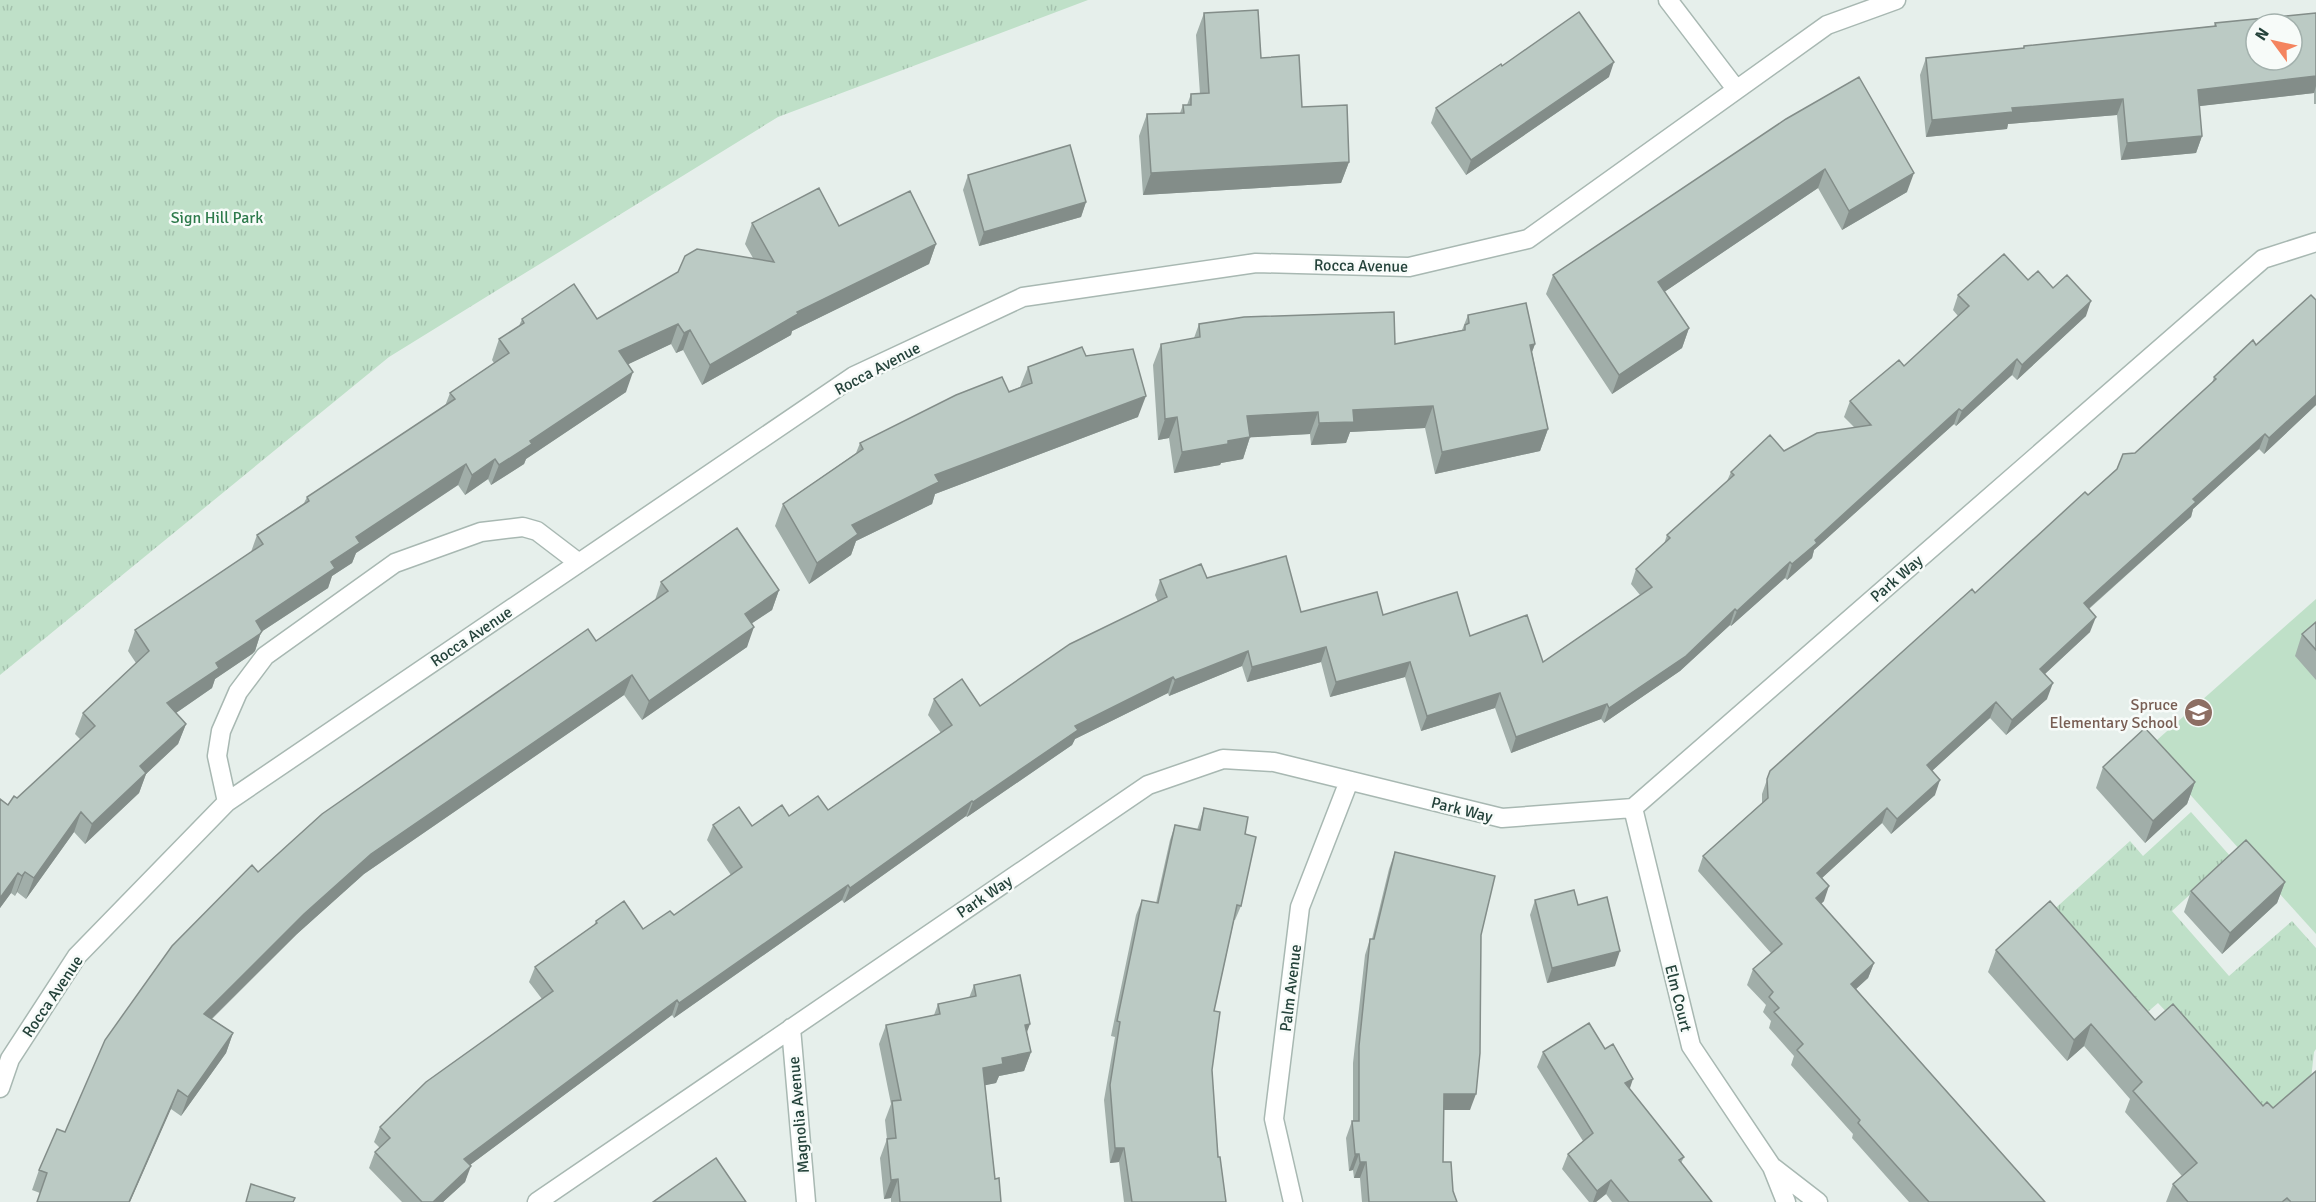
<svg xmlns="http://www.w3.org/2000/svg" width="2316" height="1202" font-family="Signika,sans-serif">
	<style>
		.grass { fill: #bfe0c8 }
		.park { fill: url(#park-tufts) }
		.lines { fill: none; stroke-linecap: round; stroke-linejoin: round }
		.minor-casing { stroke: #a8b8b2; stroke-width: 21 }
		.minor { stroke: #fff; stroke-width: 18 }
		.wall { fill: #a1aea9 }
		.shaded-wall { fill: #838d89 }
		.building { fill: #bbcac4; stroke: #838d89; stroke-width: 1.5; fill-rule: evenodd }
		.labels { text-anchor: middle; stroke-width: 5; stroke-linejoin: round; paint-order: stroke }
		.park-label { font-size: 16px; fill: #2d7a4b; stroke: #f7fbf9 }
		.street-label { font-size: 16px; fill: #24423a; stroke: #f7fbf9 }
		.education-label { font-size: 16px; fill: #785e54; stroke: #f7fbf9; text-anchor: end }
	</style>
	<defs>
		<pattern id="park-tufts" width="24" height="20" patternUnits="userSpaceOnUse" patternTransform="scale(1.5)"><rect width="24" height="20" fill="#bfe0c8"/><path d="M3 7l-1-3M5 7V3M7 7l1-3M15 17l-1-3M17 17v-4M19 17l1-3" fill="none" stroke="#a4c1ad"/></pattern>
	</defs>
	<rect width="100%" height="100%" fill="#e6efeb"/>
	<path class="grass" d="M2316,599V934L2148,748Z"/>
	<path class="park" d="M0,0H1088L778,117L389,357L0,675Z
		M2191,812L2231,857L2172,911L2229,976L2292,921L2316,948V1049L2314,1052L2311,1079L2264,1117L2158,1003L2142,1017L2049,914L2130,841L2143,856Z"/>
	<g class="lines">
		<defs>
			<path id="minor" d="M1668,0L1736,89
				M227,802L217,756L221,731L238,692L265,656L395,563L481,532L523,527L537,531L579,563
				M1633,808L1691,1046L1772,1167L1786,1202
				M791,1028L806,1202
				M0,1088L10,1059L77,956L227,802L854,376L1023,297L1256,263L1409,267L1528,239L1827,25L1896,0
				M1774,1168L1818,1202
				M537,1202L1148,785L1223,759L1274,762L1502,818L1633,808L2263,259L2316,242
				M1293,1202L1274,1119L1300,907L1349,781"/>
		</defs>
		<use href="#minor" class="minor-casing"/>
		<use href="#minor" class="minor"/>
	</g>
	<path class="wall" d="M1204,13L1261,58L1302,107L1349,162L1341,183L1143,195L1139,136L1147,114L1180,113L1183,105H1187L1191,94H1200L1196,35Z
		M2316,13V104H2314V93L2199,106L2202,136L2196,153L2121,160L2117,115L2008,124L2007,129L1926,137L1920,75L1926,58L2023,48L2024,46L2214,26L2215,23Z
		M1609,77L1466,175L1431,123L1436,108Z
		M1786,119L1907,192L1842,230L1818,188L1664,292L1689,328L1682,348L1612,394L1546,294L1553,275Z
		M968,175L1086,202L1081,217L979,246L963,190Z
		M752,223L839,226L936,244L929,264L792,331L791,335L702,385L683,350L676,353L671,344L628,364L626,392L526,459L524,464L491,485L488,479L465,495L458,485L356,553L352,563L332,576L328,588L261,632L255,651L252,654L215,679L212,688L176,713L186,724L178,744L146,774L139,793L85,844L74,832L26,899L17,892L15,896L11,893L0,908V799L8,805L17,798L81,740L75,734L83,713L136,663L128,651L135,630L251,552L257,535L304,503L307,497L445,406L450,393L494,363L492,360L499,339L519,326L522,319H597L753,258L745,244Z
		M2028,280L2053,288L2086,316L2017,380L2012,375L1956,426L1954,424L1814,550L1812,558L1787,580L1785,578L1731,626L1730,625L1680,671L1604,723L1601,719L1511,753L1495,708L1421,731L1405,677L1330,697L1321,662L1247,682L1242,666L1169,696L1168,693L1075,739L1072,745L967,817L966,816L844,903L842,900L674,1018L672,1015L470,1165L465,1182L443,1202H402L369,1168L375,1152L380,1148L374,1142L380,1127L542,999L529,982L535,967L594,925L596,921L643,929L674,915L731,875L707,840L713,825L752,826L789,816L828,810L941,733L928,715L934,699L980,706L1158,602L1155,595L1160,580L1207,578L1301,612L1383,615L1470,636L1543,662L1640,595L1631,584L1636,569L1664,544L1667,535L1727,481L1731,472L1784,451L1854,427L1844,417L1850,401L1904,366L1958,316L1953,310L1958,295Z
		M1468,315L1535,344L1532,352L1548,429L1540,451L1435,474L1425,428L1350,432L1346,443L1311,445L1310,434L1250,437L1243,459L1221,463L1220,465L1174,473L1169,438L1158,440L1153,365L1161,344L1194,338L1199,324L1395,344L1462,330Z
		M1086,356L1138,417L935,494L932,504L856,541L851,555L809,584L775,526L783,504L856,453L860,443L1020,387L1028,367Z
		M2214,377L2316,405L2264,454L2259,449L2193,509L2191,517L2089,609L2090,632L2045,674L2047,699L2006,735L1990,718L1932,771L1935,795L1891,834L1882,823L1822,878L1824,901L1821,904L1874,963L1868,978L1856,989L2045,1202H1909L1852,1138L1853,1134L1791,1065L1794,1056L1769,1028L1771,1021L1763,1012L1766,1005L1747,985L1753,969L1771,953L1698,871L1703,856L1762,803V794L1770,771L2088,495L2212,383Z
		M661,582L779,590L772,610L751,624L747,647L642,720L624,695L364,874L297,934L212,1019L233,1033L226,1053L181,1116L171,1109L40,1193L32,1190L39,1170L65,1132L258,872L596,641L655,600Z
		M2316,622V680L2295,656L2302,634Z
		M2103,767L2195,782L2187,804L2145,843L2096,788Z
		M1204,808L1245,834L1241,906L1235,920H1234L1214,1011L1212,1070L1218,1157L1226,1202H1124L1119,1162L1110,1163L1104,1100L1115,1037L1111,1036L1136,915L1142,900L1156,903L1170,840L1175,825L1197,830Z
		M1395,852L1481,935L1470,1110H1443V1162L1457,1202H1362L1360,1178H1354L1353,1170L1349,1171L1346,1138L1352,1121H1353V1063L1365,955L1370,939H1372L1389,869Z
		M2285,882L2277,903L2222,954L2184,912L2191,891Z
		M1535,900L1578,905L1615,966L1547,983L1530,915Z
		M1996,950L2155,1020L2316,1202H2166L2173,1184L2182,1176L2125,1112L2130,1099L2084,1046L2067,1061L1988,972Z
		M974,985L1027,1033L1031,1052L1024,1071L999,1076L996,1083L985,1085L995,1179L1001,1202H891V1198L884,1199L880,1158L887,1139L885,1120L891,1104L879,1044L886,1025L934,1015L938,1004L969,998Z
		M1543,1052L1629,1088L1684,1157L1681,1163L1712,1202H1612L1606,1194L1596,1202H1589L1562,1169L1568,1154L1583,1141L1537,1067Z"/>
	<path class="shaded-wall" d="M1614,62L1609,77L1466,175L1471,160Z
		M2316,76V86L2314,93L2192,107L2198,90Z
		M2123,99L2117,115L2008,124L2007,129L1926,137L1932,120L2012,108Z
		M2202,136L2196,153L2121,160L2127,143Z
		M1349,162L1341,183L1143,195L1151,173Z
		M1825,169L1818,188L1651,301L1658,282Z
		M1914,173L1907,192L1842,230L1849,211Z
		M1086,202L1081,217L979,246L984,232Z
		M936,244L929,264L792,331L791,335L702,385L710,365L797,312Z
		M2091,301L2086,316L2017,380L2022,365Z
		M678,324L671,344L612,372L619,351Z
		M1689,328L1682,348L1612,394L1619,375Z
		M690,330L683,350L676,353L684,333Z
		M1535,344L1527,365L1530,345Z
		M2017,359L2012,375L1956,426L1962,411Z
		M633,372L626,392L526,459L524,464L491,485L499,465L530,441Z
		M2316,395V405L2264,454L2269,438Z
		M1146,396L1138,417L935,494L932,504L856,541L851,555L809,584L817,563L852,525L935,475Z
		M1433,406L1425,428L1350,432L1346,443L1311,445L1319,423L1353,410Z
		M1959,409L1954,424L1814,550L1812,558L1787,580L1792,564L1815,540Z
		M1318,412L1310,434L1239,438L1247,416Z
		M1177,417L1169,438L1158,440L1165,419Z
		M1548,429L1540,451L1435,474L1442,452Z
		M2265,434L2259,449L2193,509L2191,517L2078,618L2084,603L2193,499Z
		M1250,437L1243,459L1221,463L1220,465L1174,473L1182,452L1228,441Z
		M495,459L488,479L465,495L472,475Z
		M466,464L458,485L356,553L352,563L332,576L328,588L261,632L255,651L252,654L215,679L212,688L160,724L167,703L216,663L256,621L356,537Z
		M1790,562L1785,578L1731,626L1737,611Z
		M779,590L772,610L737,633L745,614Z
		M1735,609L1730,625L1680,671L1604,723L1609,708Z
		M2096,617L2090,632L2034,684L2040,669Z
		M754,627L747,647L642,720L649,701Z
		M1326,647L1321,662L1247,682L1252,667Z
		M1248,651L1242,666L1169,696L1175,680Z
		M1410,662L1405,677L1330,697L1336,682Z
		M632,675L624,695L364,874L297,934L197,1033L204,1014L304,914L371,854Z
		M1173,677L1168,693L1075,739L1072,745L967,817L973,802L1075,726Z
		M2053,683L2047,699L2006,735L2012,720Z
		M1500,693L1495,708L1421,731L1427,716Z
		M1996,702L1990,718L1922,780L1927,765Z
		M1607,704L1601,719L1511,753L1516,737Z
		M186,724L178,744L146,774L139,793L85,844L92,824L140,766Z
		M1940,780L1935,795L1891,834L1897,819Z
		M2195,782L2187,804L2145,843L2153,821Z
		M972,801L966,816L844,903L850,888Z
		M1887,808L1882,823L1811,888L1817,873Z
		M81,812L74,832L26,899L34,878Z
		M25,872L17,892L15,896L22,876Z
		M18,873L11,893L0,908V898Z
		M2285,882L2277,903L2222,954L2230,933Z
		M848,885L842,900L674,1018L679,1003Z
		M1829,886L1824,901L1810,914L1816,898Z
		M1620,951L1615,966L1547,983L1552,968Z
		M1874,963L1868,978L1845,999L1851,984Z
		M677,1000L672,1015L458,1174L464,1159Z
		M1030,1024L1023,1043L1025,1025Z
		M2091,1024L2084,1046L2067,1061L2074,1040Z
		M233,1033L226,1053L181,1116L188,1097Z
		M1031,1052L1024,1071L999,1076L996,1083L977,1087L983,1068L1002,1058Z
		M1633,1079L1628,1094L1625,1083Z
		M178,1090L171,1109L130,1202H129Z
		M1444,1094H1476L1470,1110H1438Z
		M1115,1148H1124L1119,1162L1110,1163Z
		M1355,1154H1359L1353,1170L1349,1171Z
		M1360,1162H1366L1360,1178H1354Z
		M471,1166L465,1182L443,1202H433Z
		M898,1179L891,1198L884,1199L891,1180Z
		M1611,1180L1606,1194L1596,1202H1593L1597,1191Z"/>
	<path class="building" d="M1258,10L1261,58L1299,55L1302,107L1347,105L1349,162L1151,173L1147,114L1184,113L1183,105H1191V94L1209,93L1204,13Z
		M1579,12L1614,62L1471,160L1436,108L1501,64L1502,66Z
		M2316,13V76L2198,90L2202,136L2127,143L2123,99L2012,108L2013,112L1932,120L1926,58L2024,48V46L2216,26L2215,23L2306,14ZM2256,24H2292V60H2256Z
		M1859,77L1914,173L1849,211L1825,169L1658,282L1689,328L1619,375L1553,275L1786,119Z
		M1070,145L1086,202L984,232L968,175Z
		M819,188L839,226L910,191L936,244L797,312L798,314L710,365L690,330L684,333L678,324L619,351L633,372L530,441L532,444L499,465L495,459L472,475L466,464L356,537L360,543L331,562L335,568L256,621L262,631L260,634L216,663L219,668L167,703L186,724L140,766L146,773L92,824L81,812L34,878L25,872L22,876L18,873L0,898V799L8,805L14,796L17,798L95,726L83,713L149,651L135,630L263,544L257,535L309,501L307,497L455,399L450,393L509,353L499,339L524,323L522,319L574,284L597,319L678,272L685,256L697,249L774,262L752,223Z
		M2004,254L2028,280L2038,271L2053,288L2067,275L2091,301L2022,365L2017,359L1962,411L1959,409L1815,540L1817,543L1792,564L1790,562L1737,611L1735,609L1686,656L1609,708L1607,704L1516,737L1500,693L1427,716L1410,662L1336,682L1326,647L1252,667L1248,651L1175,680L1173,677L1075,726L1078,730L973,802L972,801L850,888L848,885L679,1003L677,1000L464,1159L471,1166L433,1202H422L375,1152L390,1138L380,1127L426,1082L553,991L535,967L597,923L596,921L624,901L643,929L670,911L674,915L742,867L713,825L739,807L752,826L782,805L789,816L818,796L828,810L952,725L934,699L962,679L980,706L1070,644L1167,597L1160,580L1201,564L1207,578L1286,556L1301,612L1377,592L1383,615L1457,592L1470,636L1527,615L1543,662L1652,587L1636,569L1670,538L1667,535L1734,475L1731,472L1770,435L1784,451L1817,433L1871,425L1850,401L1899,360L1904,366L1969,306L1958,295Z
		M2311,295L2316,300V395L2269,438L2265,434L2193,499L2196,502L2084,603L2096,617L2040,669L2053,683L2012,720L1996,702L1927,765L1940,780L1897,819L1887,808L1817,873L1829,886L1816,898L1874,963L1851,984L2045,1202H1929L1858,1123L1860,1120L1797,1050L1803,1044L1774,1012L1779,1008L1769,997L1773,992L1753,969L1782,944L1703,856L1768,798L1767,779L1770,771L1972,589L1975,593L2085,492L2088,495L2117,469L2123,454L2135,453L2216,379L2214,377L2253,340L2256,345Z
		M1526,303L1535,344L1530,345L1548,429L1442,452L1433,406L1353,410L1354,422L1319,423L1318,412L1247,416L1250,437L1228,441V444L1182,452L1177,417L1165,419L1161,344L1200,337L1199,324L1244,317L1394,312L1395,344L1465,330V325L1469,323L1468,315Z
		M1082,347L1086,356L1133,349L1146,396L935,475L939,482L852,525L858,534L817,563L783,504L863,449L860,443L956,395L1002,377L1009,392L1032,383L1028,367Z
		M737,528L779,590L745,614L754,627L649,701L632,675L371,854L304,914L204,1014L233,1033L188,1097L178,1090L129,1202H37L47,1173L39,1170L57,1129L65,1132L105,1040L172,946L252,865L258,872L322,814L588,629L596,641L668,591L661,582Z
		M2316,622V650L2302,634Z
		M2145,728L2195,782L2153,821L2103,767Z
		M1204,808L1248,817L1245,834L1256,837L1241,906L1237,905L1214,1011L1220,1012L1212,1070L1218,1157H1220L1226,1202H1132L1124,1148H1115L1110,1085L1120,1022L1117,1021L1142,900L1158,903L1175,825L1200,830Z
		M2246,840L2285,882L2230,933L2191,891Z
		M1395,852L1495,876L1481,935L1480,1053L1476,1094H1444L1443,1162H1451L1453,1191L1457,1202H1369L1366,1162H1360L1359,1154H1355L1352,1121H1359V1046L1370,939H1374Z
		M1574,890L1578,905L1607,897L1620,951L1552,968L1535,900Z
		M2050,901L2155,1020L2173,1004L2263,1106L2267,1102L2273,1108L2316,1071V1202H2291L2287,1198L2282,1202H2188L2173,1184L2197,1163L2133,1091L2142,1082L2091,1024L2074,1040L1996,950Z
		M1020,975L1030,1024L1025,1025L1031,1052L1002,1058L1003,1064L983,1068L995,1179L999,1178L1001,1202H900L898,1179L891,1180L887,1139L896,1138L892,1101L901,1100L886,1025L940,1014L938,1004L976,996L974,985Z
		M1589,1023L1605,1049L1613,1044L1633,1079L1625,1083L1684,1157L1679,1160L1712,1202H1629L1611,1180L1597,1191L1568,1154L1593,1133L1543,1052Z
		M716,1158L746,1202H653Z
		M251,1184L295,1198L293,1202H246Z"/>
	<defs>
		<symbol id="school-disc" viewBox="-11 -11 22 22"><circle r="9.5" fill="#8d6e63" stroke="#f7fbf9"/><path d="M0-5L7-2L0 1L-7-2ZM-4 1L0 2.5L4 1V4Q0 6-4 4Z" fill="#fff"/></symbol>
	</defs>
	<g fill-rule="evenodd">
		<use href="#school-disc" x="2182" y="696" width="33" height="33"/>
	</g>
	<g class="labels">
		<g class="park-label">
			<text x="217" y="223">Sign Hill Park</text>
		</g>
		<g class="street-label">
			<text transform="translate(1361 265) rotate(1)" y="6">Rocca Avenue</text>
			<text transform="translate(877 368) rotate(-28)" y="6">Rocca Avenue</text>
			<text transform="translate(1896 578) rotate(-41)" y="6">Park Way</text>
			<text transform="translate(471 636) rotate(-34)" y="6">Rocca Avenue</text>
			<text transform="translate(1462 809) rotate(14)" y="6">Park Way</text>
			<text transform="translate(984 896) rotate(-34)" y="6">Park Way</text>
			<text transform="translate(1290 988) rotate(-83)" y="6">Palm Avenue</text>
			<text transform="translate(52 996) rotate(-56)" y="6">Rocca Avenue</text>
			<text transform="translate(1679 998) rotate(76)" y="6">Elm Court</text>
			<text transform="translate(798 1115) rotate(-95)" y="6">Magnolia Avenue</text>
		</g>
		<g class="education-label">
			<text x="2178" y="710">Spruce<tspan x="2178" dy="18">Elementary School</tspan></text>
		</g>
	</g>
	<g transform="translate(2274 42) rotate(303)"><circle r="28" fill="#f7fbf9" stroke="#a3b1ad" stroke-width="1.5"/>
	<path d="M0-4.5L10 22L0 15L-10 22Z" fill="#f4845f"/>
	<text y="-9" font-size="16" font-weight="bold" text-anchor="middle" fill="#24423a">N</text>
	</g>
</svg>
